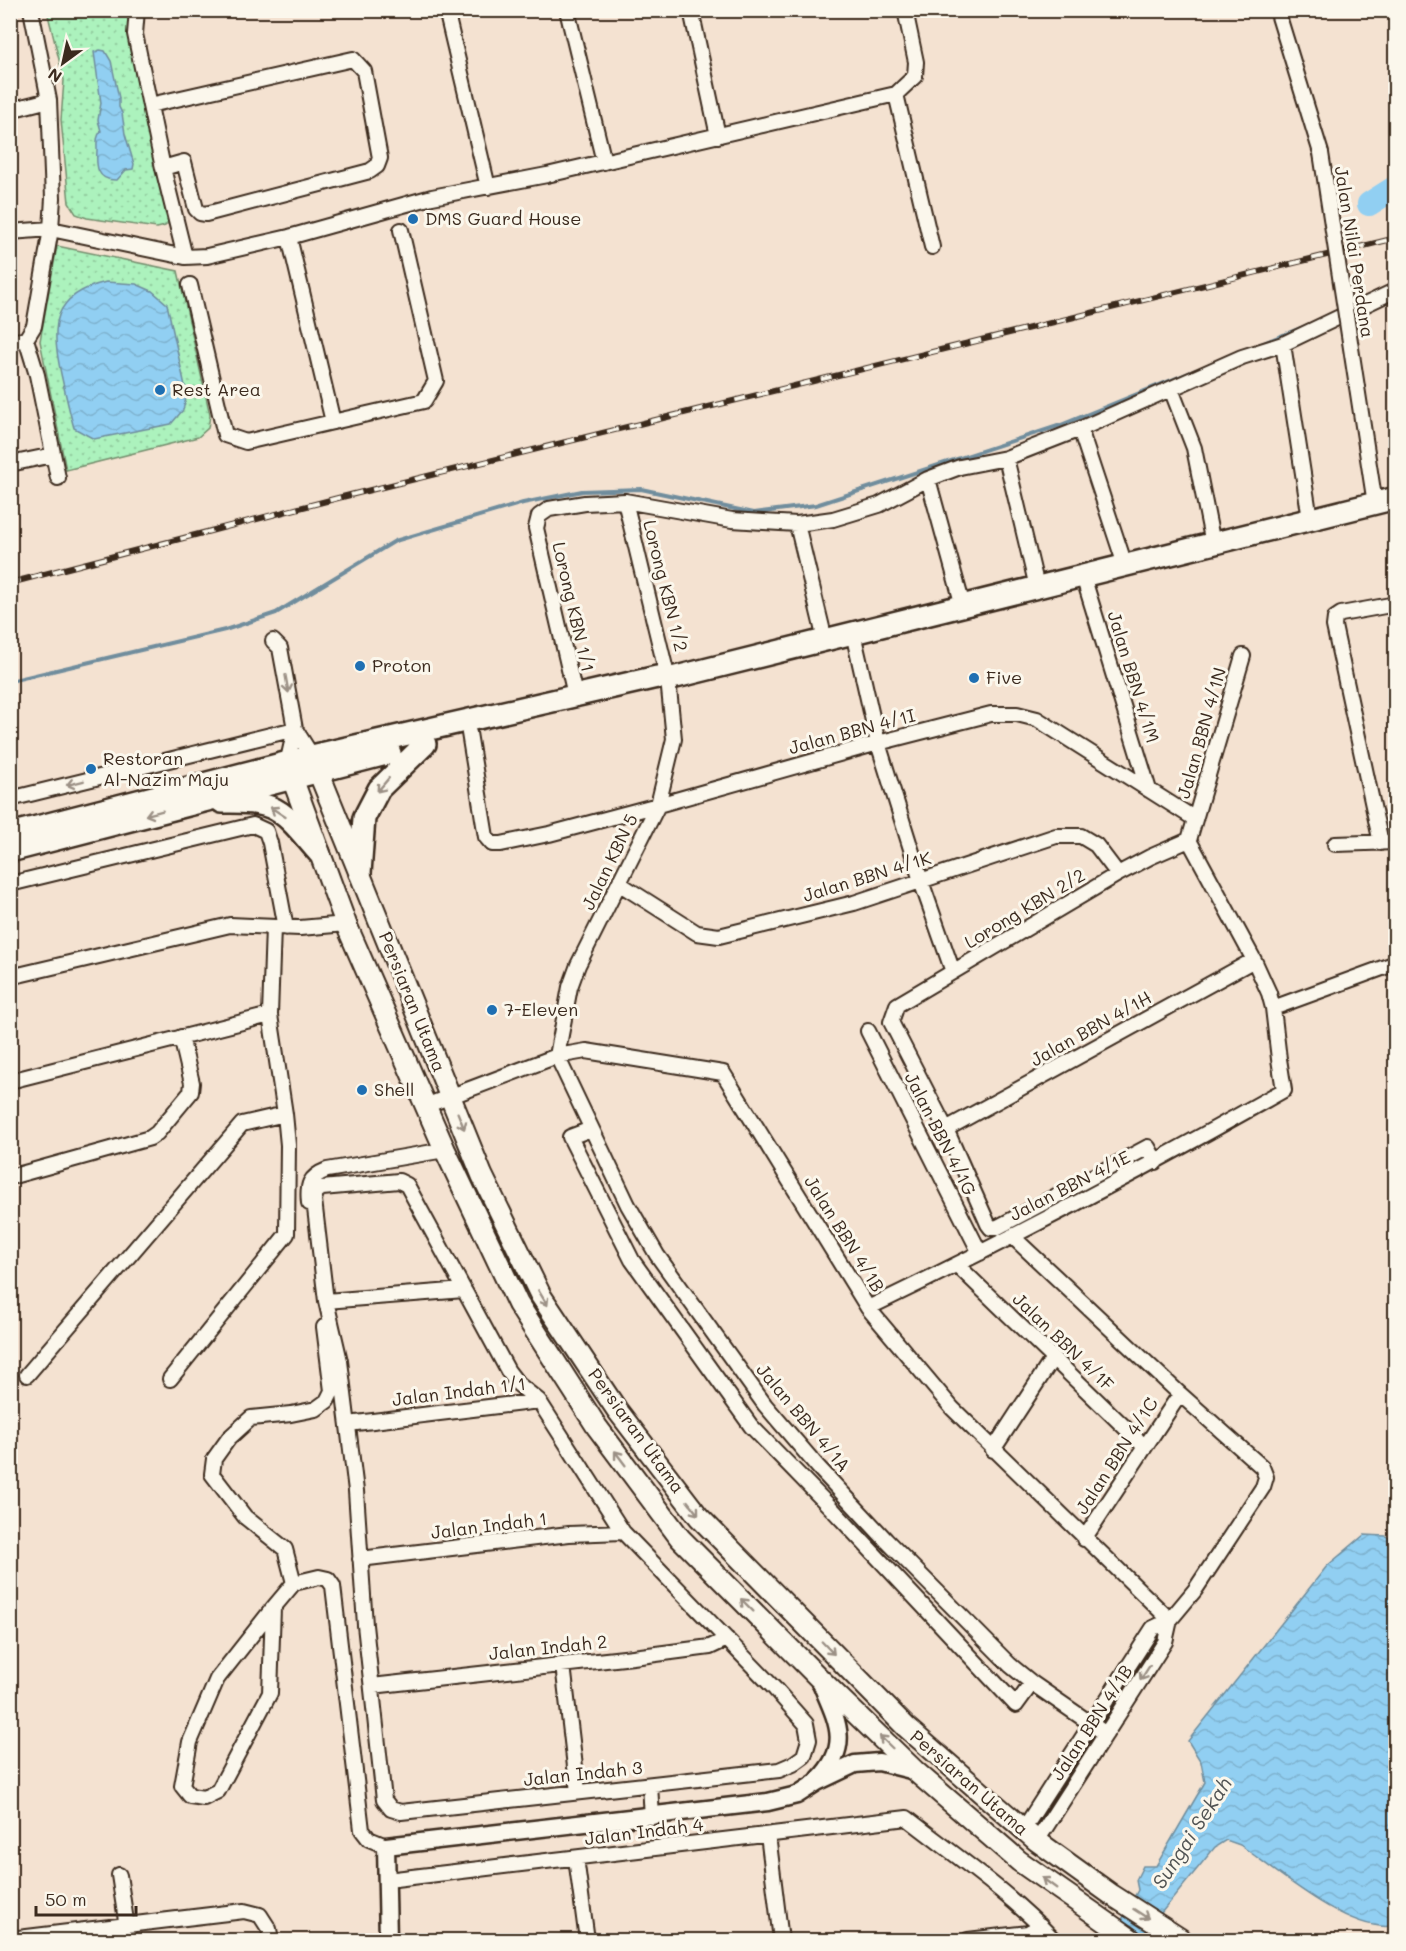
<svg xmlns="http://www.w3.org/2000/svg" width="1406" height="1951" font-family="Mali,sans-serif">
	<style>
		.grass { fill: url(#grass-dots); stroke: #748e6e; stroke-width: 1.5 }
		.water { fill: url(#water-waves); stroke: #6f8d9d; stroke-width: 1.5 }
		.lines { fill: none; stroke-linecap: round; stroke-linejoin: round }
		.stream { stroke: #6f8d9d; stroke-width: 4 }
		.river { stroke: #91cff2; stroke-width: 24 }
		.minor-casing { stroke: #3b2a1e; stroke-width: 18 }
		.tertiary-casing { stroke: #3b2a1e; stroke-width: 21 }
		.secondary-casing { stroke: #3b2a1e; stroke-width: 24 }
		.primary-casing { stroke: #3b2a1e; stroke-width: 26 }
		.minor { stroke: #fbf7ec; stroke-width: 14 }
		.tertiary { stroke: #fbf7ec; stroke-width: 16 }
		.secondary { stroke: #fbf7ec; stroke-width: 20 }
		.primary { stroke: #fbf7ec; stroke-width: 21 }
		.rail-casing { stroke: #3b2a1e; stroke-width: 6 }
		.rail { stroke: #fbf7ec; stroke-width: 4; stroke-dasharray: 11; stroke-linecap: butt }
		.minor-bridge-casing { stroke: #3b2a1e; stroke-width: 18; stroke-linecap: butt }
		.minor-bridge { stroke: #fbf7ec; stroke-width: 14 }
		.oneway { stroke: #9b9085 }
		.poi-dot { fill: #1f6fb2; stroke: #fbf7ec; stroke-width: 2 }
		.labels { text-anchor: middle; stroke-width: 6; stroke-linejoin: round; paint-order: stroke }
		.poi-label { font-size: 18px; fill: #3b2a1e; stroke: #fbf7ec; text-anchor: start }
		.street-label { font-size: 18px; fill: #3b2a1e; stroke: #fbf7ec }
		.water-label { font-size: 20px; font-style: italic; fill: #505353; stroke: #fbf7ec }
	</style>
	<defs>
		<pattern id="grass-dots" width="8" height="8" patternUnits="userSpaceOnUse" patternTransform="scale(1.5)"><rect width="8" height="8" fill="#acf2bd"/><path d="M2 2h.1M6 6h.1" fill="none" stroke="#95d0a2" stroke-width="1.8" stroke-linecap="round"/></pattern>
		<pattern id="water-waves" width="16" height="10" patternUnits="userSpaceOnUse" patternTransform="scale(1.5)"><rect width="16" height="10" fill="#91cff2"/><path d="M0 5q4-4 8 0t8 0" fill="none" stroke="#7eb2cf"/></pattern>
	</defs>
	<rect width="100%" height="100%" fill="#f4e2d1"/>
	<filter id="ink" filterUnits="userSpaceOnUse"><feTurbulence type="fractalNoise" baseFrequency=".0167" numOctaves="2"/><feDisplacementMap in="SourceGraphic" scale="12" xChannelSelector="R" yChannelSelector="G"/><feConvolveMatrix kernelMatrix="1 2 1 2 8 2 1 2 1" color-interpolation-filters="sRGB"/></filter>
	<g filter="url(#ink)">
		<path class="grass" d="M47,11H136L172,219L165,226L157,228L87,218L76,214L69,203L61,120L64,80Z
			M57,246L178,271L210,415L208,428L198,437L66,470L40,341Z"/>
		<path class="water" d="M100,50L105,51L111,61L119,98V107L122,113L125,134L134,164L133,169L126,170L117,180C96,181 96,165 97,150C97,142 96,137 101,131L98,120L101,103L94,52Z
			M106,282L136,284L152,291L167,304L187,395L183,410L171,424L94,439L74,428C69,410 65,392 61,374C51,326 51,295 106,282Z
			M1364,1535L1386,1536L1396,1543V1920L1392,1926C1347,1932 1276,1870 1240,1845L1226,1840L1215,1847L1139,1940H1111L1138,1890L1136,1880L1143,1866H1156L1205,1782L1201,1762L1188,1741L1327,1566Z"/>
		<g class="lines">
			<path class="stream" d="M1256,346L1308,325
				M10,681L225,630L276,613L395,541L523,503L582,491L641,489L754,513L816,505L1061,425L1196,370"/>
			<path class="river" d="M1369,204L1396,187"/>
			<defs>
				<path id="minor" d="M31,10L49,100L53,198L51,229L34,326L26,339L37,375L58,478
					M137,10L135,34L163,168L185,257
					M446,10L488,187
					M567,10L604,162
					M691,10L718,136
					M1277,10L1321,153
					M896,94L932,247
					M150,105L353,59L364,71L380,158L377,166L370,171L206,214L200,213L196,209L184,162L163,168
					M10,110L49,100
					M10,232L51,229L185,257L207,256L289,237L432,197L547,175L896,94L915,76L916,62L905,10
					M289,237L333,422
					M190,285L225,435L246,442L424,401L436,381L401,230
					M10,342L26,339
					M1283,344L1310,519
					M1357,387L1375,504
					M1171,389L1194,448L1213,544
					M1080,429L1125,565
					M1006,458L1037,587
					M10,464L53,455
					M928,479L963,606
					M625,501L668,679L674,739L658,805L578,965L570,987L557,1056L628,1205L657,1255L765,1405L818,1467L886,1540L1010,1665L1032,1683L1106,1734
					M797,524L825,640
					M1083,576L1149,790
					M853,633L878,743L921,881L953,972
					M273,641L280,648L295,729L312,756
					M575,695L536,528L539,516L549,509L585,503L625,501L732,520L797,524L833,519L879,505L928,479L960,467L1006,458L1080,429L1242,357L1283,344L1396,290
					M469,733L486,837L492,844H501L549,834L658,805L878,743L991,714H1017L1037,719L1195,819
					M287,764L295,729
					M10,799L295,729
					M1381,843L1334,626L1335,618L1341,614L1396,604
					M1335,844L1396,842
					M10,884L253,825L266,831L270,843L286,928
					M620,884L697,933L719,936L854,903L1056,836H1081L1096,845L1118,874
					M10,977L230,925L300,928L346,924
					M1273,1008L1396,963
					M868,1031L980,1253
					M10,1081L270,1015
					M425,1106L557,1056L586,1051L723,1073L868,1308L952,1408L1170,1620
					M591,1129L570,1137L632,1260L751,1426L833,1510L1016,1705L1032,1683
					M946,1129L1254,960
					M1156,1162L1148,1147L998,1227L991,1228L988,1224L946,1129L891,1022L897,1005L1118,874L1150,857L1189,840
					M10,1177L150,1138L157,1133L191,1092L192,1083L181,1037
					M309,1203C307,1185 309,1177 327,1170L445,1150
					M1012,1236L1180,1394L1262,1467L1266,1477L1263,1487L1195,1590L1170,1620L1153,1628L1023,1830
					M957,1265L1144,1446
					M326,1301L464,1290
					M868,1308C1009,1240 1148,1167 1284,1090L1279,1059L1273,1008L1269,993L1254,960L1189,840L1243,656
					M27,1375L242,1124L285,1114
					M170,1379L287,1234L288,1145L285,1114L270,1015L273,927
					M348,1424L539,1401L623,1532L775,1689L806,1724L809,1740L804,1756L793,1764L779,1770L401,1812L391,1809L384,1800L365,1625L356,1491L340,1361L326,1301L314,1200L316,1192L322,1188L399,1181L407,1185L508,1371L518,1384L539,1401
					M993,1450L1053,1358
					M1084,1539L1180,1394
					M360,1559L569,1534L623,1532
					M294,1583L319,1577L328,1579L333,1586L362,1830L369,1839L386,1846
					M273,1608L270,1693L218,1791L204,1798L190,1796L182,1786L190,1742L217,1679L273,1608L294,1583L285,1549L245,1517L212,1474L214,1459L229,1438L251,1418L291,1414L316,1409L327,1401L332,1391L324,1327
					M563,1665L578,1792
					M372,1686L633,1657L710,1647L727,1639
					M650,1785L652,1817
					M768,1835L781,1940
					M1037,1841L1165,1642L1170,1620
					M576,1858L587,1940
					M119,1875L129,1940
					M387,1880L907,1818C957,1857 1011,1894 1054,1940
					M10,1939L244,1911L260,1915L269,1929L271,1940
					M968,1940L1028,1933L1040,1925"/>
				<path id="tertiary" d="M819,1779C852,1745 837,1721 821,1683
					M388,1940L386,1846L768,1802L797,1795L817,1782L855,1764L879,1762L915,1771"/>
				<path id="secondary" d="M312,756L482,1175L541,1296L617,1410L699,1517L906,1727L1037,1841L1112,1895L1182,1940
					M287,764L346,924L445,1150L518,1304L597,1427L680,1538L820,1679L915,1771L1019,1861L1132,1940"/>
				<path id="primary" d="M222,802C237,802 256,801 270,807C290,815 305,838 319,853
					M10,834L312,756L657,677L668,679L1396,498
					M10,851L390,753
					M360,873L364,818L379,789L425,744"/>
			</defs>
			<use href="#minor" class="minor-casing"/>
			<use href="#tertiary" class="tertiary-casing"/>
			<use href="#secondary" class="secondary-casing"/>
			<use href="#primary" class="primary-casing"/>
			<use href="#minor" class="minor"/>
			<use href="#tertiary" class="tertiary"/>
			<use href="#secondary" class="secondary"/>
			<use href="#primary" class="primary"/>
			<defs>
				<path id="rail" d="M10,583L338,498L1396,238"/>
			</defs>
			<use href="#rail" class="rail-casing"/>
			<use href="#rail" class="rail"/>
			<defs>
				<path id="minor-bridge" d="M1321,153L1357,387"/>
			</defs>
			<use href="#minor-bridge" class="minor-bridge-casing"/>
			<use href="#minor-bridge" class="minor-bridge"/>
		</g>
		<defs><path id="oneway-shaft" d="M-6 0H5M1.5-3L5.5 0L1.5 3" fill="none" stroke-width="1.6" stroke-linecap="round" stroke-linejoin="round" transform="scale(1.5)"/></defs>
		<g class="oneway">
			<use href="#oneway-shaft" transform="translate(287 684) rotate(80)"/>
			<use href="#oneway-shaft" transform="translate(75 783) rotate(166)"/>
			<use href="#oneway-shaft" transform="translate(383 785) rotate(130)"/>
			<use href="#oneway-shaft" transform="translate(278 812) rotate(-147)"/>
			<use href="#oneway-shaft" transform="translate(154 813) rotate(165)"/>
			<use href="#oneway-shaft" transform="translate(461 1121) rotate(68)"/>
			<use href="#oneway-shaft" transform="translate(543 1298) rotate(59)"/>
			<use href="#oneway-shaft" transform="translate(620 1458) rotate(-127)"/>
			<use href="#oneway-shaft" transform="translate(693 1508) rotate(52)"/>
			<use href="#oneway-shaft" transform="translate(747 1605) rotate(-135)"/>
			<use href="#oneway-shaft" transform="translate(828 1648) rotate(46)"/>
			<use href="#oneway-shaft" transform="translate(1145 1673) rotate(123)"/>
			<use href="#oneway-shaft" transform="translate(886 1742) rotate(-136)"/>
			<use href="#oneway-shaft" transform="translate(1049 1883) rotate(-144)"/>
			<use href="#oneway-shaft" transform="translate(1141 1914) rotate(33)"/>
		</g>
	</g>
	<g class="poi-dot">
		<circle cx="413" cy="219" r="6"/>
		<circle cx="160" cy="390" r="6"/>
		<circle cx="360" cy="666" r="6"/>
		<circle cx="974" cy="678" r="6"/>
		<circle cx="91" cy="769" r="6"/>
		<circle cx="492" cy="1010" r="6"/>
		<circle cx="362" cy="1090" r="6"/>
	</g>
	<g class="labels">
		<g class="poi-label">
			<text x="425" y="225">DMS Guard House</text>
			<text x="172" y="396">Rest Area</text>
			<text x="372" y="672">Proton</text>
			<text x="986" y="684">Five</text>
			<text x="103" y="765">Restoran<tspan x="103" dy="21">Al-Nazim Maju</tspan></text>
			<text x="504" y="1016">7-Eleven</text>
			<text x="374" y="1096">Shell</text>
		</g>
		<g class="street-label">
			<text transform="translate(1354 252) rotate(81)" y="6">Jalan Nilai Perdana</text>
			<text transform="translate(665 586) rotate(76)" y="6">Lorong KBN 1/2</text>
			<text transform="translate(573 607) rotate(77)" y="6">Lorong KBN 1/1</text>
			<text transform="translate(1133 677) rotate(73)" y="6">Jalan BBN 4/1M</text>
			<text transform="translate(852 732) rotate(-15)" y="6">Jalan BBN 4/1I</text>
			<text transform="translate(1202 733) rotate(-74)" y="6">Jalan BBN 4/1N</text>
			<text transform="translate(610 862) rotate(-64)" y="6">Jalan KBN 5</text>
			<text transform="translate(867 877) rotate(-17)" y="6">Jalan BBN 4/1K</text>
			<text transform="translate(1025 909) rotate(-31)" y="6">Lorong KBN 2/2</text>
			<text transform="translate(412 1002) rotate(68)" y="6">Persiaran Utama</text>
			<text transform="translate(1091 1029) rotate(-29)" y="6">Jalan BBN 4/1H</text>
			<text transform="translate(940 1134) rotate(63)" y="6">Jalan BBN 4/1G</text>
			<text transform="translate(1070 1186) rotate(-27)" y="6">Jalan BBN 4/1E</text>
			<text transform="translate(844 1234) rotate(58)" y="6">Jalan BBN 4/1B</text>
			<text transform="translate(1063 1342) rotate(44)" y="6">Jalan BBN 4/1F</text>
			<text transform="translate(459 1392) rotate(-7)" y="6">Jalan Indah 1/1</text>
			<text transform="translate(803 1418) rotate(50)" y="6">Jalan BBN 4/1A</text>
			<text transform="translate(636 1431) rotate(54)" y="6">Persiaran Utama</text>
			<text transform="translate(1117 1456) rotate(-57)" y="6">Jalan BBN 4/1C</text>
			<text transform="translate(489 1526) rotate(-7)" y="6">Jalan Indah 1</text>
			<text transform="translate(548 1648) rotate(-6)" y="6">Jalan Indah 2</text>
			<text transform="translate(1092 1723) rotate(-57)" y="6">Jalan BBN 4/1B</text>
			<text transform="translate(583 1774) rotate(-6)" y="6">Jalan Indah 3</text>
			<text transform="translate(969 1783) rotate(41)" y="6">Persiaran Utama</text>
			<text transform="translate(644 1832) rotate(-7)" y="6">Jalan Indah 4</text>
		</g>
		<g class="water-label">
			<text transform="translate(1192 1833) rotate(-57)" y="7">Sungai Sekah</text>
		</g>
	</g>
	<rect width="1406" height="1951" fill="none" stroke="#fbf7ec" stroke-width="36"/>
	<rect x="18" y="18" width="1370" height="1915" fill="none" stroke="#3b2a1e" stroke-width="2" filter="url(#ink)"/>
	<g transform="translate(63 63) rotate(213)" stroke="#fbf7ec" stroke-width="4.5" paint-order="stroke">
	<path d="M0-4.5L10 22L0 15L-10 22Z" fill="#3b2a1e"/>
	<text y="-9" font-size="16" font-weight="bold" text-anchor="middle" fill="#3b2a1e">N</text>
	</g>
	<path d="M36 1906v9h100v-9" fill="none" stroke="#3b2a1e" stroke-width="3"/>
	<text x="45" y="1906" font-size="18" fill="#3b2a1e" stroke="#fbf7ec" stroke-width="4.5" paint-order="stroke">50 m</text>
</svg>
